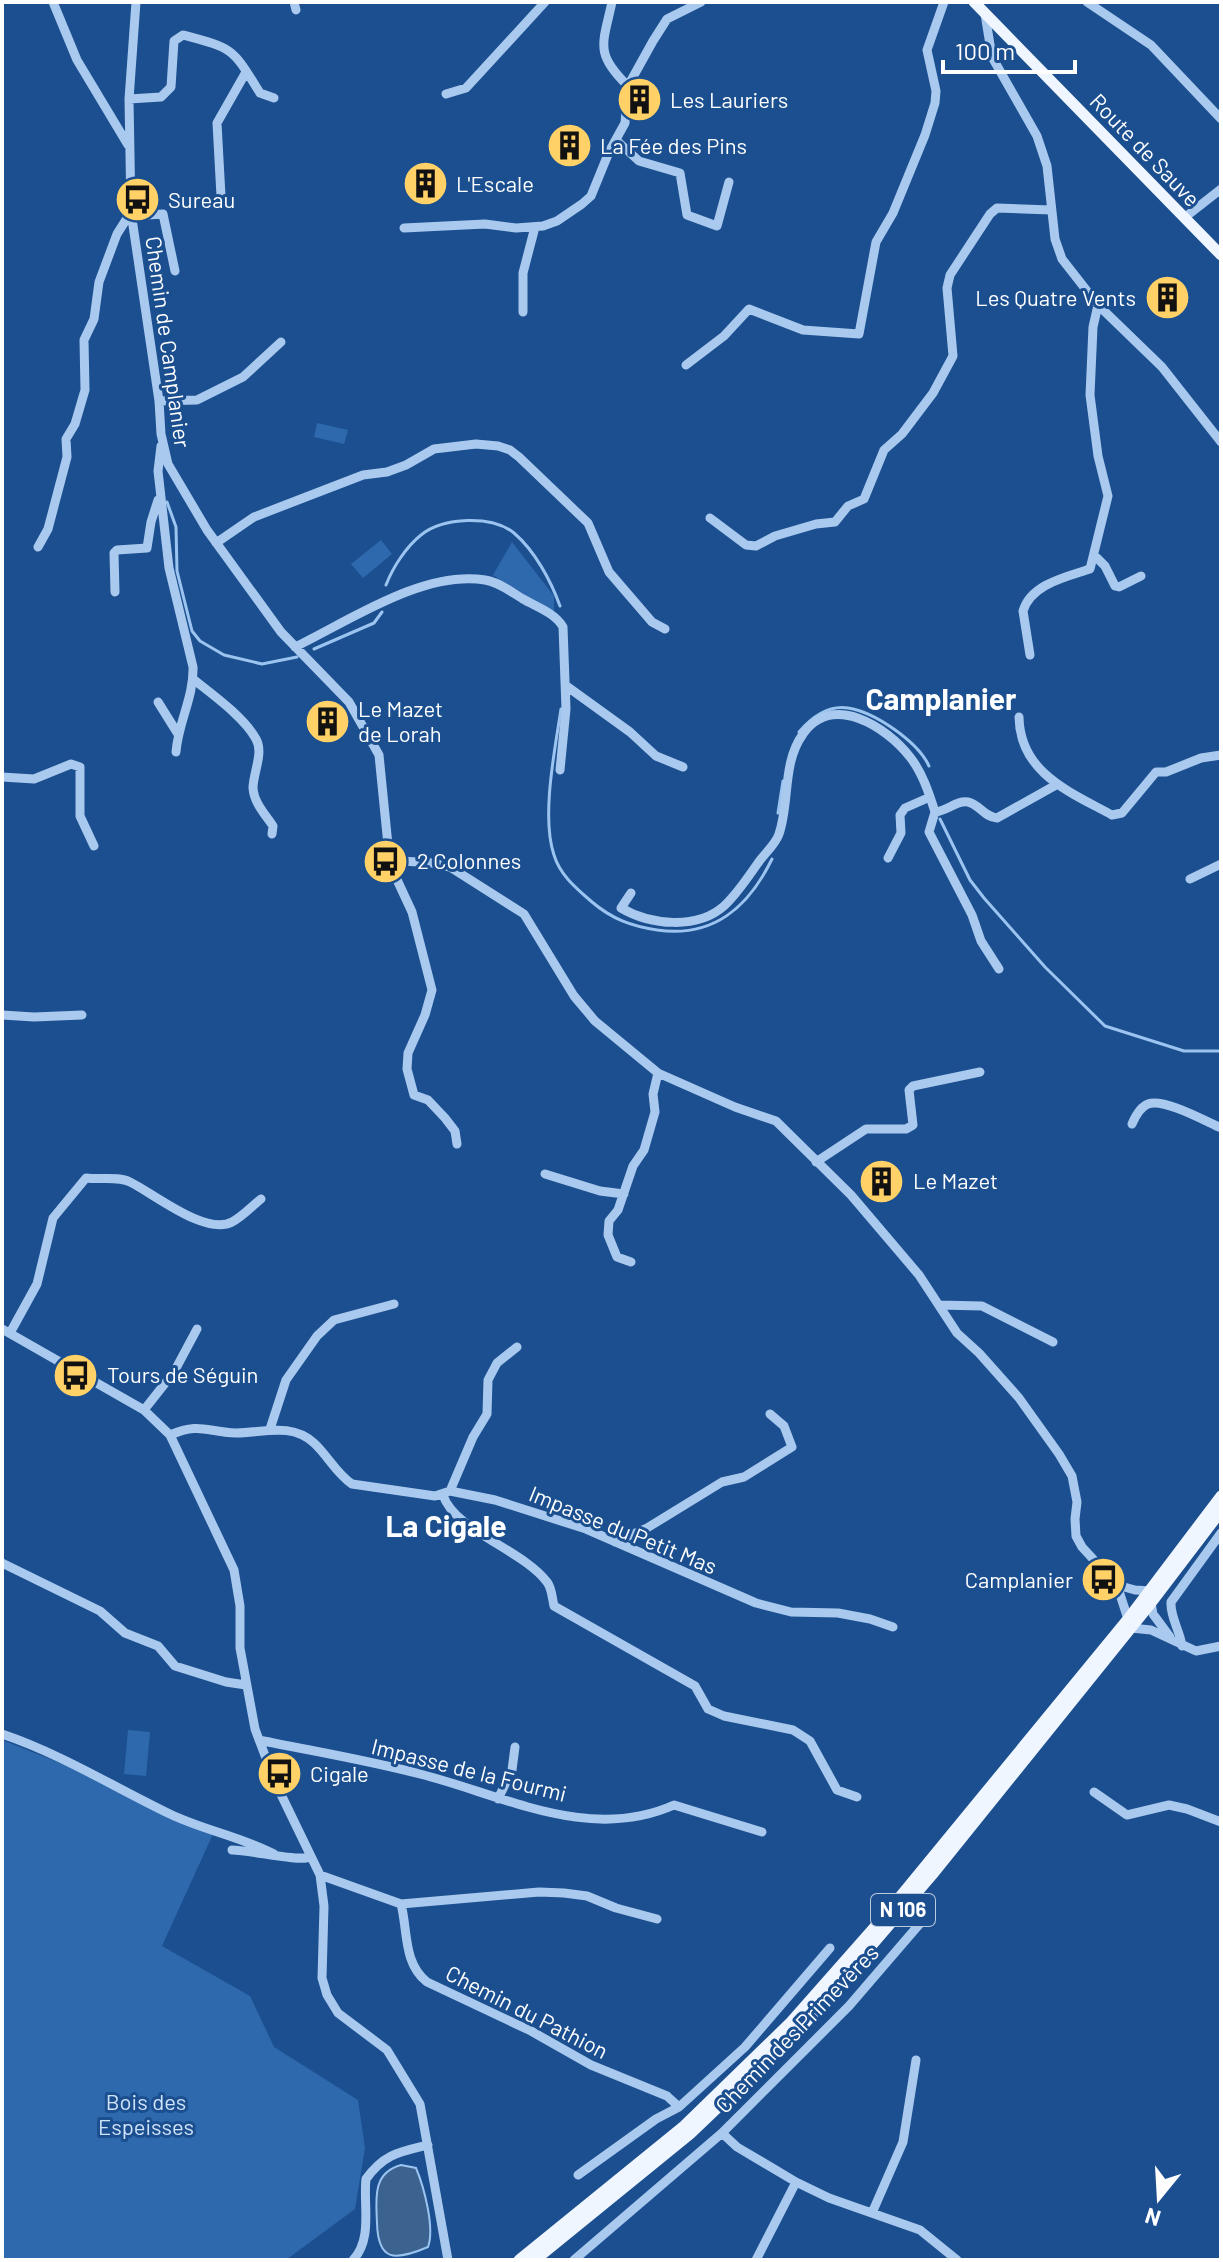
<svg xmlns="http://www.w3.org/2000/svg" width="1223" height="2262" font-family="Barlow,sans-serif">
	<style>
		.green { fill: #2e69ad }
		.water { fill: #3c6290; stroke: #9cc4f0; stroke-width: 2 }
		.lines { fill: none; stroke-linecap: round; stroke-linejoin: round }
		.stream { stroke: #9cc4f0; stroke-width: 3 }
		.minor { stroke: #a9c9ee; stroke-width: 9 }
		.major { stroke: #f0f6ff; stroke-width: 11 }
		.labels { text-anchor: middle; stroke-width: 6; stroke-linejoin: round; paint-order: stroke }
		.shield { fill: #1b4f8f; stroke: #bbcadd; stroke-width: 2 }
		.shield-label { font-size: 20px; font-weight: bold; fill: #fff }
		.poi-label { font-size: 22px; fill: #fff; stroke: #1b4f8f; text-anchor: start }
		.street-label { font-size: 22px; fill: #fff; stroke: #1b4f8f }
		.park-label { font-size: 22px; fill: #cfe3fa; stroke: #1b4f8f }
		.district-label { font-size: 30px; font-weight: bold; fill: #fff; stroke: #1b4f8f }
	</style>
	<rect width="100%" height="100%" fill="#1b4f8f"/>
	<path class="green" d="M317,423L348,430L344,444L314,437Z
		M381,540L392,554L363,578L351,564Z
		M512,542L554,596V614L519,594L493,575Z
		M128,1730L150,1732L146,1776L124,1774Z
		M2,1740L70,1767L213,1834L162,1946L250,1996L274,2047L358,2100L365,2148L355,2209L286,2260H2Z"/>
	<path class="water" d="M401,2165L416,2168C424,2187 435,2228 428,2247C395,2261 378,2262 377,2223C376,2199 372,2173 401,2165Z"/>
	<g class="lines">
		<path class="stream" d="M167,502L176,527L177,571L192,631L200,641L224,655L262,664L297,657
			M386,585C393,567 406,547 421,535C443,517 492,515 514,533C535,551 551,581 560,606
			M314,649L374,623L382,612
			M561,709C555,749 541,817 554,855C560,875 576,888 592,902C612,919 631,926 657,930C713,938 748,908 772,859
			M799,732C811,718 828,705 848,708C875,712 918,742 929,766
			M778,813L783,781
			M940,819L970,880L984,898L1045,967L1105,1026L1184,1051H1221"/>
		<path class="minor" d="M53,2L77,60L128,145
			M136,2L129,99L131,212L159,401L161,434L168,464L207,530L281,632L349,702L379,755L389,855L402,861L433,863L450,867L524,914L574,996L595,1021L658,1073L735,1107L776,1121L851,1195L919,1275L957,1333L979,1353L1019,1398L1059,1454L1072,1476L1077,1502L1075,1519L1076,1536L1082,1547L1117,1585L1128,1619
			M294,2L296,10
			M612,2C603,44 594,53 628,86
			M1087,2L1151,45L1221,119
			M985,14L992,57L1037,136L1047,166L1055,239L1062,259L1098,305L1162,367L1221,442
			M446,94L466,88L545,2
			M129,99L161,97L171,87L174,41L183,35C235,49 232,48 260,93L274,98
			M616,140L639,161L680,173L687,215L717,226L729,182
			M221,196L217,123L246,72
			M132,216L163,214L175,271
			M1184,218L1221,189
			M404,228L485,224L516,228L543,226L557,221L582,204L591,196L609,152L625,123L628,86L653,41L667,19L701,2
			M523,312V273L535,227
			M686,365L724,336L749,309L803,330L859,334L876,242L893,213L925,135L935,103L936,91L927,50L944,2
			M159,401L197,400L243,377L281,342
			M161,446L158,471L169,568L193,667C194,697 178,723 176,752
			M710,518L746,545L756,546L775,536L816,524L835,522L848,506L864,499L884,450L902,434L933,393L953,356L947,288L950,275L990,214L997,208L1051,210
			M216,543L254,517L363,475L387,472L406,465L434,449L476,444L498,446L510,450L519,457L588,523L609,572L652,622L665,629
			M38,547L48,529L67,457L66,439L75,424L85,390L84,340L94,319L99,282L117,234L131,212
			M1095,556L1105,566L1115,586L1119,587L1141,576
			M115,592L114,553L117,550L147,548L151,522L158,500
			M295,647C349,621 423,570 485,580C499,582 511,592 523,599C537,607 555,613 563,627L566,709L560,770
			M1030,655L1023,611C1031,584 1066,577 1090,569L1108,496L1098,456L1090,395L1093,327L1098,305
			M193,679C213,695 244,717 256,739C264,753 253,773 253,788C254,803 265,814 273,826L272,834
			M565,685L630,732L656,756L683,767
			M158,702L178,734
			M1019,717C1020,773 1070,792 1112,815L1122,813L1156,772H1166L1201,758L1221,755
			M2,777L34,779L71,764L80,767V816L94,846
			M935,812L929,832L972,915L981,941L999,969
			M389,855L392,869L412,912L432,990L425,1015L408,1053L407,1069L414,1095L428,1100L445,1118L455,1131L457,1144
			M888,858L901,833L900,815L905,808L930,797
			M1190,879L1221,864
			M631,893L621,908C650,925 697,930 724,906C737,894 748,877 758,863C764,854 776,844 779,834C790,802 782,763 803,734C832,692 887,727 910,757C922,772 929,793 935,812C947,811 957,800 968,802C979,804 984,817 997,818L1056,785
			M2,1015L34,1017L82,1015
			M1132,1124C1135,1117 1140,1107 1148,1104C1164,1098 1205,1121 1221,1128
			M816,1162L866,1129H906L913,1125L909,1090L913,1086L980,1072
			M545,1174L600,1191L624,1194
			M631,1262L617,1257L608,1235L609,1221L618,1210L633,1166L644,1150L655,1112L653,1094L658,1073
			M939,1305L982,1306L1053,1342
			M2,1329L144,1410L170,1435L234,1570L240,1606V1648L255,1729L275,1782L320,1875L324,1906L322,1978L327,1995L338,2013L387,2050L420,2104L448,2260
			M10,1333L37,1284L53,1218L86,1178C100,1180 118,1176 130,1182C153,1193 205,1236 232,1222C242,1217 252,1206 261,1199
			M144,1410L174,1372L197,1329
			M270,1429L286,1380L317,1336L334,1320L394,1304
			M170,1435C200,1422 206,1432 236,1433C263,1433 291,1422 314,1443C328,1456 336,1473 352,1484L435,1496L450,1491L495,1500L586,1529L756,1603L791,1612L838,1613L870,1619L893,1627
			M450,1491L473,1437L487,1414L488,1380L497,1363L517,1347
			M443,1495C454,1530 523,1550 547,1582C552,1588 552,1598 554,1606L695,1686L708,1709L724,1716L793,1730L810,1741L837,1790L857,1797
			M615,1542L647,1528L722,1482L744,1477L792,1447L784,1426L770,1414
			M2,1563L100,1611L125,1633L158,1646L175,1666L226,1682L246,1685
			M1117,1585L1135,1590L1151,1591
			M1151,1603L1153,1614L1170,1637
			M1131,1628L1151,1630L1196,1651L1221,1646
			M1182,1646C1180,1631 1170,1617 1171,1602L1221,1533
			M2,1734C61,1754 114,1787 170,1814C203,1830 239,1836 274,1854
			M259,1740C312,1751 367,1760 420,1774C503,1795 589,1843 674,1805L762,1832
			M1094,1792L1127,1815L1169,1805L1187,1809L1221,1822
			M498,1799L512,1770L515,1747
			M232,1850C251,1850 298,1862 311,1857
			M320,1875L401,1904C408,1931 403,1963 427,1982L531,2031L591,2065L667,2096L679,2107
			M401,1904L539,1892L564,1893L587,1896L616,1908L657,1919
			M722,2133L737,2147L796,2182L829,2198L920,2230L957,2260
			M578,2175L656,2119L679,2107L745,2047L830,1948
			M872,2213L903,2142L916,2060
			M353,2260C373,2239 363,2205 366,2179C384,2154 399,2152 428,2145
			M574,2260L722,2133L849,2006L929,1913
			M756,2260L796,2182"/>
		<path class="major" d="M974,2L1221,255
			M519,2260L684,2126L791,2022L881,1920L1128,1619L1221,1496
			M535,2260L690,2134L801,2028L932,1875L1151,1603L1221,1511"/>
	</g>
	<defs>
		<symbol id="building-disc" viewBox="-11 -11 22 22"><circle r="9.5" fill="#ffd166" stroke="#1b4f8f"/><path d="M-4-6H4V6H1V3H-1V6H-4ZM-2.5-4.3h1.7v1.8h-1.7ZM.8-4.3h1.7v1.8H.8ZM-2.5-1h1.7V.8h-1.7ZM.8-1h1.7V.8H.8Z" fill="#111"/></symbol>
		<symbol id="bus-disc" viewBox="-11 -11 22 22"><circle r="9.5" fill="#ffd166" stroke="#1b4f8f"/><path d="M-5-6H5V4H4V6H2V4H-2V6H-4V4H-5ZM-3.5-4V0h7V-4ZM-3.5 1.2v1.5H-2V1.2ZM2 1.2v1.5H3.5V1.2Z" fill="#111"/></symbol>
	</defs>
	<g fill-rule="evenodd">
		<use href="#building-disc" x="614" y="74" width="51" height="51"/>
		<use href="#building-disc" x="544" y="120" width="51" height="51"/>
		<use href="#building-disc" x="400" y="158" width="51" height="51"/>
		<use href="#bus-disc" x="112" y="174" width="51" height="51"/>
		<use href="#building-disc" x="1142" y="272" width="51" height="51"/>
		<use href="#building-disc" x="302" y="696" width="51" height="51"/>
		<use href="#bus-disc" x="360" y="836" width="51" height="51"/>
		<use href="#building-disc" x="856" y="1156" width="51" height="51"/>
		<use href="#bus-disc" x="50" y="1350" width="51" height="51"/>
		<use href="#bus-disc" x="1078" y="1554" width="51" height="51"/>
		<use href="#bus-disc" x="254" y="1748" width="51" height="51"/>
	</g>
	<g class="labels">
		<rect class="shield" x="871" y="1894" width="64" height="32" rx="6"/>
		<g class="shield-label">
			<text x="903" y="1917">N 106</text>
		</g>
		<g class="poi-label">
			<text x="670" y="108">Les Lauriers</text>
			<text x="600" y="154">La Fée des Pins</text>
			<text x="456" y="192">L'Escale</text>
			<text x="168" y="208">Sureau</text>
			<text x="1136" y="306" text-anchor="end">Les Quatre Vents</text>
			<text x="358" y="717">Le Mazet<tspan x="358" dy="25">de Lorah</tspan></text>
			<text x="417" y="869">2 Colonnes</text>
			<text x="913" y="1189">Le Mazet</text>
			<text x="107" y="1383">Tours de Séguin</text>
			<text x="1073" y="1588" text-anchor="end">Camplanier</text>
			<text x="310" y="1782">Cigale</text>
		</g>
		<g class="street-label">
			<text transform="translate(1145 150) rotate(46)" y="8">Route de Sauve</text>
			<text transform="translate(168 342) rotate(82)" y="8">Chemin de Camplanier</text>
			<text transform="translate(623 1530) rotate(22)" y="8">Impasse du Petit Mas</text>
			<text transform="translate(469 1770) rotate(14)" y="8">Impasse de la Fourmi</text>
			<text transform="translate(527 2012) rotate(27)" y="8">Chemin du Pathion</text>
			<text transform="translate(797 2029) rotate(-46)" y="8">Chemin des Primevères</text>
		</g>
		<g class="park-label">
			<text x="146" y="2110">Bois des<tspan x="146" dy="25">Espeisses</tspan></text>
		</g>
		<g class="district-label">
			<text x="941" y="710">Camplanier</text>
			<text x="446" y="1537">La Cigale</text>
		</g>
	</g>
	<rect width="1223" height="2262" fill="none" stroke="#ffffff" stroke-width="8"/>
	<g transform="translate(1159 2198) rotate(198)" stroke="#1b4f8f" stroke-width="6" paint-order="stroke">
	<path d="M0-6L14 30L0 20L-14 30Z" fill="#ffffff"/>
	<text y="-12" font-size="22" font-weight="bold" text-anchor="middle" fill="#ffffff">N</text>
	</g>
	<path d="M943 60v12h132v-12" fill="none" stroke="#ffffff" stroke-width="4"/>
	<text x="955" y="60" font-size="24" fill="#ffffff" stroke="#1b4f8f" stroke-width="6" paint-order="stroke">100 m</text>
</svg>
